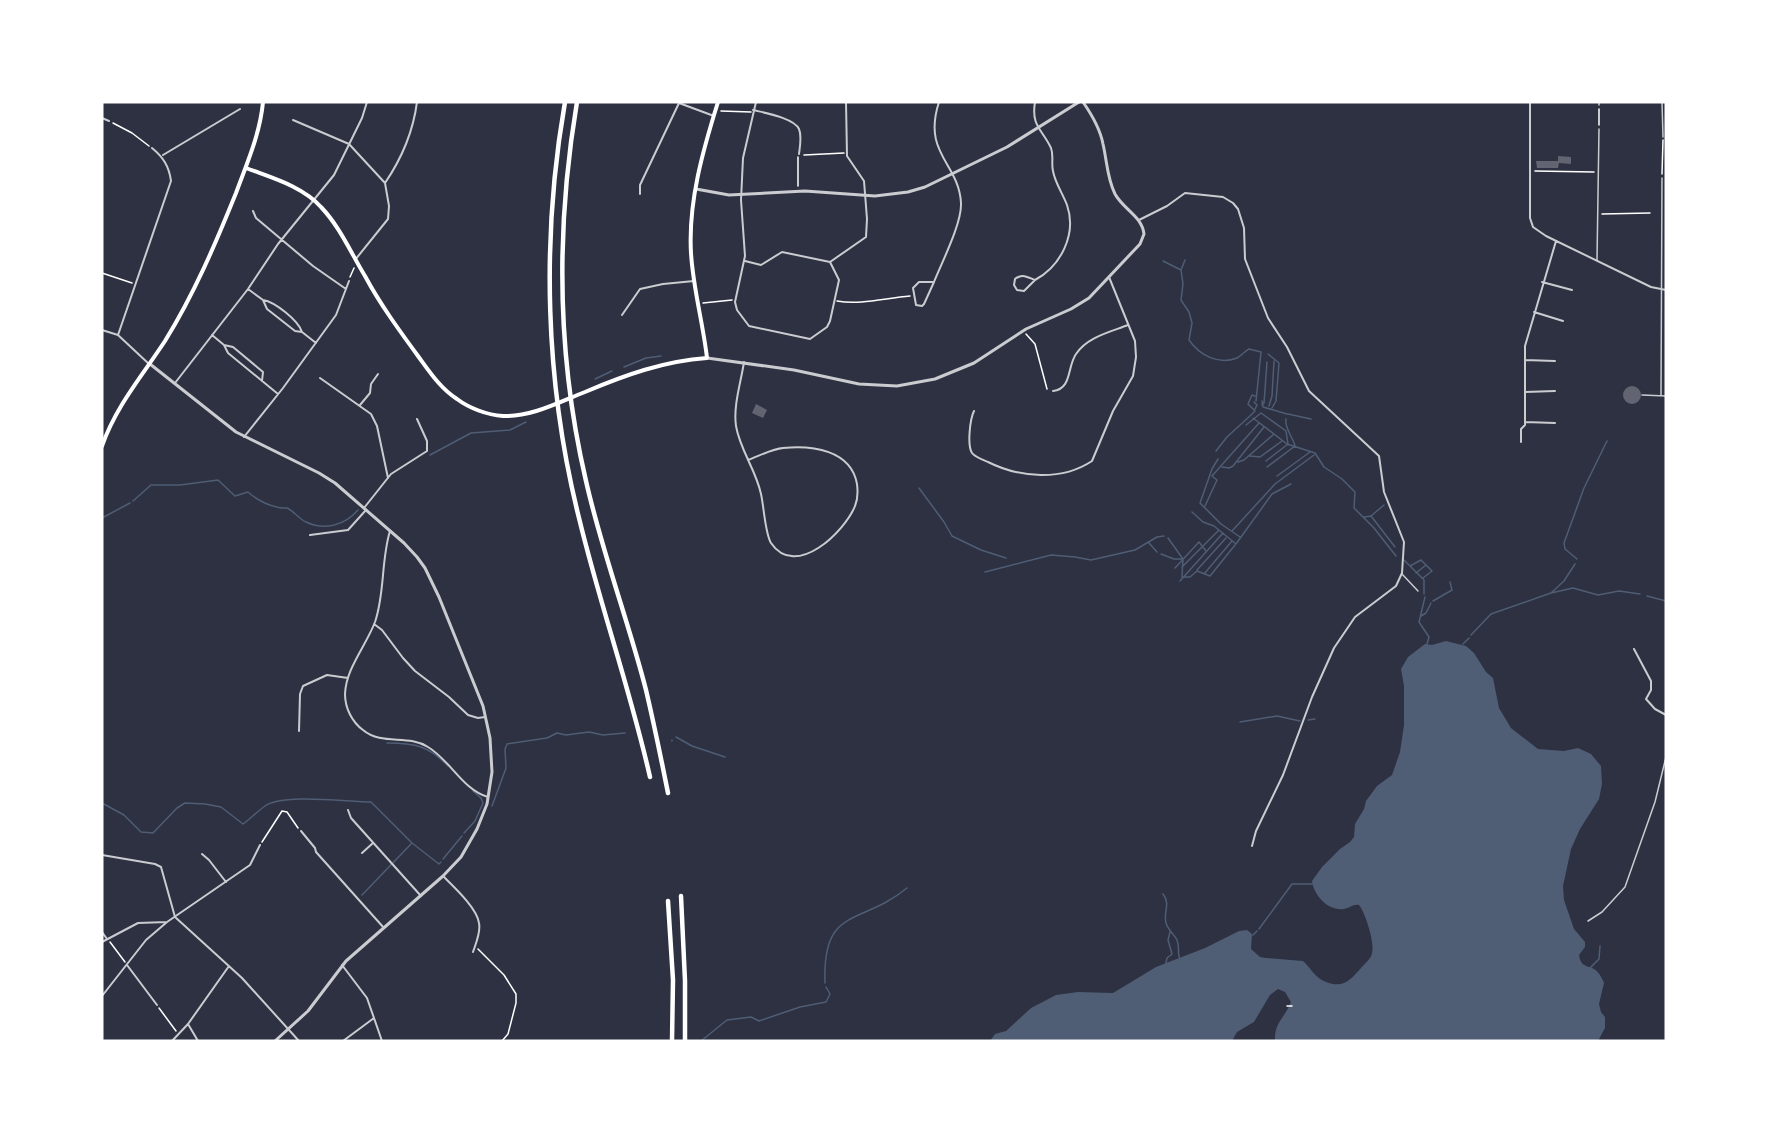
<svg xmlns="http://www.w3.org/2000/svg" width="1768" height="1143" font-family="'Exo 2',sans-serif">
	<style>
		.water { fill: #4f5d75 }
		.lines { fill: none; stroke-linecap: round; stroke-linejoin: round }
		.stream { stroke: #4f5d75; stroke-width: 1.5 }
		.building { fill: #626471 }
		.path { stroke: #fff; stroke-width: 1.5 }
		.service { stroke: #caccd0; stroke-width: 1.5 }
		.minor { stroke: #caccd0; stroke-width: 2 }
		.tertiary { stroke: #caccd0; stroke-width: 3 }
		.secondary { stroke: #fff; stroke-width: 4 }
		.motorway { stroke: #fff; stroke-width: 4.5 }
	</style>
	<rect width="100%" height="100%" fill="#2d3142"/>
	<path class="water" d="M1446,641L1466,646L1474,653L1486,672L1493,678L1499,708L1511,728L1538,749L1564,751L1578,748L1591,754L1601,766L1602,784L1599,799L1580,829L1571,849L1563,886L1564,900L1574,929L1585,942V947L1579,955C1581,967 1586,965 1594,969C1599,972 1602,978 1604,983L1599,1004L1601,1012L1605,1017V1028L1598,1041H1275C1274,1022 1285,1018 1291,1002L1285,992L1278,989L1270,995L1254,1022L1237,1032L1232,1041H990L995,1034L1006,1031L1031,1008L1056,995L1078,992L1113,993L1156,967L1205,948L1239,931L1247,930L1252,934L1251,949L1260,957L1266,958L1303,961C1311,968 1315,978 1326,982C1344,989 1351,979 1361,968C1365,963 1371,959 1372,953C1375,943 1365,912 1359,905C1353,904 1350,908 1344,909C1328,911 1314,896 1312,881L1322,867L1340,849L1350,842L1354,837L1355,824L1364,809L1366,801L1377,786L1392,775L1400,752L1404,725V686L1401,669L1408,657L1425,644L1432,645Z"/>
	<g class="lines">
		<path class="stream" d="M1163,261L1181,270L1183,284L1181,300L1189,312L1192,323L1189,340C1200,356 1219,365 1237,358C1241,356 1245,351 1249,349L1261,352L1256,401
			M1181,270L1185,260
			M1268,354L1279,363L1276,401L1272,408
			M624,367L646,358L661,356
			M595,379L612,371
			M1262,401L1263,407L1287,414
			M1254,402L1257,405L1255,409
			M1262,405L1264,403L1267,362
			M1269,406L1272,396L1274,361
			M1288,414L1311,419
			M1251,415L1255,411L1248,404L1252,395L1255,396
			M1253,418L1287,444L1315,453L1324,467L1342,479L1355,492L1354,508L1374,528L1396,556
			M1246,425L1261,413L1286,431L1288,444L1266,461
			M1216,451L1227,437L1251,415
			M430,455L471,433L510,430L526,422
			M1250,456L1260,457L1282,441
			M1218,459L1212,469L1200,503L1221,524L1240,537
			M1238,462L1244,460L1274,434
			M1222,467L1229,468L1233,466L1264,427
			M1267,467L1295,446C1293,437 1284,428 1286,419
			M1212,476L1259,423
			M1277,476L1310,452
			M919,488L944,522L952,536L981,550L1006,558
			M133,501L151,485H180L218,480L235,496L248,492C256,499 266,505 277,507C278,508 286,508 287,508C294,511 299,519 306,522C325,531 345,525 358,510
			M1205,506L1217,480L1213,477
			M1192,512L1203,522L1214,526L1236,544L1272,494L1291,484
			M1371,516L1384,505
			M1364,517L1371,516L1395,547
			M102,518L130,503
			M1232,531L1275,484L1314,455
			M1168,538L1183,559L1182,577H1190L1197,571L1210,576L1235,545
			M1149,543L1157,552
			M1161,554L1174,559H1182
			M1577,559L1565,549L1564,543L1584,488L1607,441
			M1404,560L1424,580V594
			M1410,566L1421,560L1432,571L1423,578
			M1182,567L1219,530
			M1175,568L1199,542L1206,551
			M1197,570L1226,538
			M985,572L1051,555L1075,557L1091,560L1135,550L1157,537L1164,536
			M1416,573L1426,565
			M1204,574L1232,541
			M1180,581L1223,533
			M1551,593L1573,588L1598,595L1619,591L1640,594
			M1647,596L1666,601
			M1425,597L1419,622L1429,637L1427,644
			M1433,601L1452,590L1450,582
			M1421,616L1426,613L1431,603
			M1471,635L1491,614L1551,593L1564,581L1575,564
			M1463,644L1469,638
			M1308,720L1315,719
			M1240,722L1277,716L1300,721
			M676,737L692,746L725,757
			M672,741V740
			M387,743C415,743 429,746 448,766
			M102,803L124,815L141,832L153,833L177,808L185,803L205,804L221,807L243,824C251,818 258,811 265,806C284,793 347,802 371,802L412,843L439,864L441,862
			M492,806L506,768L505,749L507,744L547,738L557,733L566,735L589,732L603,735L625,733
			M464,833L475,821L483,803L481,798L473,791
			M443,859L462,836
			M1163,894C1171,904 1163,912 1166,923C1168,930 1174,934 1177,940C1180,947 1177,953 1180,959
			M362,895L411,844
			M1259,929L1292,884H1313
			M1253,935L1257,931
			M1166,963L1167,958L1172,954L1168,940L1170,932
			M1590,968L1599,959L1600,946
			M825,983C822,905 861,926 907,888
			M701,1041L727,1020L751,1017L759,1021L800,1007L826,1002L830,994L826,987"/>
	</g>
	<path class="building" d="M1558,156L1571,157V164L1559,163L1558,168H1537L1536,161H1558Z
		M1623 395a9 9 0 1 1 18 0a9 9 0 1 1-18 0Z
		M756,404L767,410L763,418L752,413Z"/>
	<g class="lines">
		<path class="path" d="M1599,109V125
			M721,111L751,112
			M113,123L132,133L149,146
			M804,155L844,153
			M1535,171L1594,172
			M1662,174L1663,140
			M798,186V157
			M1602,214L1650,213
			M102,273L132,283
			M350,277L354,268
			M837,301C861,305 885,298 910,296
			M703,303L732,300
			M1026,334L1035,344L1047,389
			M262,842L282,811L287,812L298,828
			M110,942L125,962
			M478,949L504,975L516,994V1003L508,1034L502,1041
			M1287,1006H1292
			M159,1008L176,1031"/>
		<path class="service" d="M1599,102V105
			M1662,102L1663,137
			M1597,260L1599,129
			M1642,395L1666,396
			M1661,396L1662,178
			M1402,574L1418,591
			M1588,921L1602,912L1625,887L1655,802L1666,757"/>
		<path class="minor" d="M756,102L743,158L741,200L745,256L735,302L737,310L749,326L810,339L827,327L830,321L839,280L830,262
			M1530,102V218L1533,227L1546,236L1651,287L1666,290
			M753,110C765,113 794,118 799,129C802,136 800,146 799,154
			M102,118L109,121
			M293,120L349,144L385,183L389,206L388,219L355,260
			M163,155L240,109
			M385,183C402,158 413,133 417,102
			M640,194V185L679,103L714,116
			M253,211L256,218L313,266L346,289
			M1139,220L1167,206L1185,193L1223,197L1233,203L1238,209L1244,228L1245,259L1268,318L1287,347L1309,391L1379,456L1384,492L1404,542L1402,573L1396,586L1355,617L1334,648L1312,697L1283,775L1256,831L1252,846
			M745,261L761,265L782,252L830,262L866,237L867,219L864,181L847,156L846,102
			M1035,280L1024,291L1017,290L1014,285L1015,279C1022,273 1027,277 1035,280C1061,266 1077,234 1067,205C1063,194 1055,183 1053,171C1051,163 1054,156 1051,148C1042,129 1031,126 1035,102
			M934,282L924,304L922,306L916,305L913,288L919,282H934C942,262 962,223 961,203C959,163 922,154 939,102
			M1542,282L1572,290
			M248,289L263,300L267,309L295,331L302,332L316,343
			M263,300C275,302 298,320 302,332
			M1534,312L1563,321
			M622,315L640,289L663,284L694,281
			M102,330L118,335L149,364
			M118,335L171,181C169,166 163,157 152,148
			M212,335L224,345L228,353L278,394
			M224,345L233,347L263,372L262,381
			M1525,360L1555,361
			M744,362C741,382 733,406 736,426C740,450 756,470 761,494C764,507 765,533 771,543C796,580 845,531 855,506C858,499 858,492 857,484C851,450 812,445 783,448C772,449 759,456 748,460
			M320,378L371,414L377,426L388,478
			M175,383L248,289L278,244L334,175L362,118L367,102
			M1053,391C1072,389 1067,367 1076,354C1087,337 1110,332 1128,325
			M1525,392L1555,391
			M360,405L370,393L371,384L378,374
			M974,411C970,419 967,445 972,453C975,457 983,460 988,462C1020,478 1062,481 1092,461L1113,411L1133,376L1136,357L1135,341L1109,277
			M1525,422L1555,423
			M244,437L283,388L336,315L349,281
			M1521,442V429L1525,425V346L1556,241
			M364,508L391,474L427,451V441L417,419
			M390,531C381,560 385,593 375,622C366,646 346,668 345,694C345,708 352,722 363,730C382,746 408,734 428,747C450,760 463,790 488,797
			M310,535L348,530L366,510
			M374,624L382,630L403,658L415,671L449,697L468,715L478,718L485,717
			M1634,649L1651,681V690L1646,699L1655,709L1666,715
			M299,731L300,694L303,686L327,675L348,678
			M348,810L351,818L421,896
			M301,831L315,848L316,852L384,928
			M362,853L373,843
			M202,854L209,860L226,882
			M102,855L155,864L161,867L175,917L242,978L299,1041
			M443,876C454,887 477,908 479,923C481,932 476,943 473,952
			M102,932L107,939
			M102,942L138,923L167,922L250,865L260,845
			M127,965L157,1005
			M342,965L367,998L382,1041
			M102,996L146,940L167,922
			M188,1024L198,1041
			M172,1041L188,1024L229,966
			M343,1041L374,1018"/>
		<path class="tertiary" d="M696,189L729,195L805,191L875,196L908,192L925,187L1007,147L1079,102
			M707,358L794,370L859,384L897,386L935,379L974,363L1026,329L1071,309L1089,298L1140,244L1144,234C1142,216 1123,209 1115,194C1107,178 1107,161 1103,144C1100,128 1092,115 1083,102
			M150,364L236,432L319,473L335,483L404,543L417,557L425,568L439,597L483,706L490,738L492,772L487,804L477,829L461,857L443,876L346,961L308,1011L275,1041"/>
		<path class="secondary" d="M246,168C272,178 302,186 321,207C340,227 351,253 365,276C380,304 399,330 418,356C429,371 440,388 457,399C469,408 487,415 503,416C532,417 559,402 585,392C625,375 664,361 707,358C703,323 693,288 691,253C688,202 703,150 718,102
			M102,446C116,406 142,376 165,341C194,294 215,245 236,193C247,163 260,134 263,102"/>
		<path class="motorway" d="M565,102C541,239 545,383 579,518C600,605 630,689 650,777
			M577,102C556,227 557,357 586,481C602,552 628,620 646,690C654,724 661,758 668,793
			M681,896L685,981V1041
			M668,901L673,980L672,1041"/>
	</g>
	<rect width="1768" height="1143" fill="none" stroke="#ffffff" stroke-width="207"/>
</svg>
